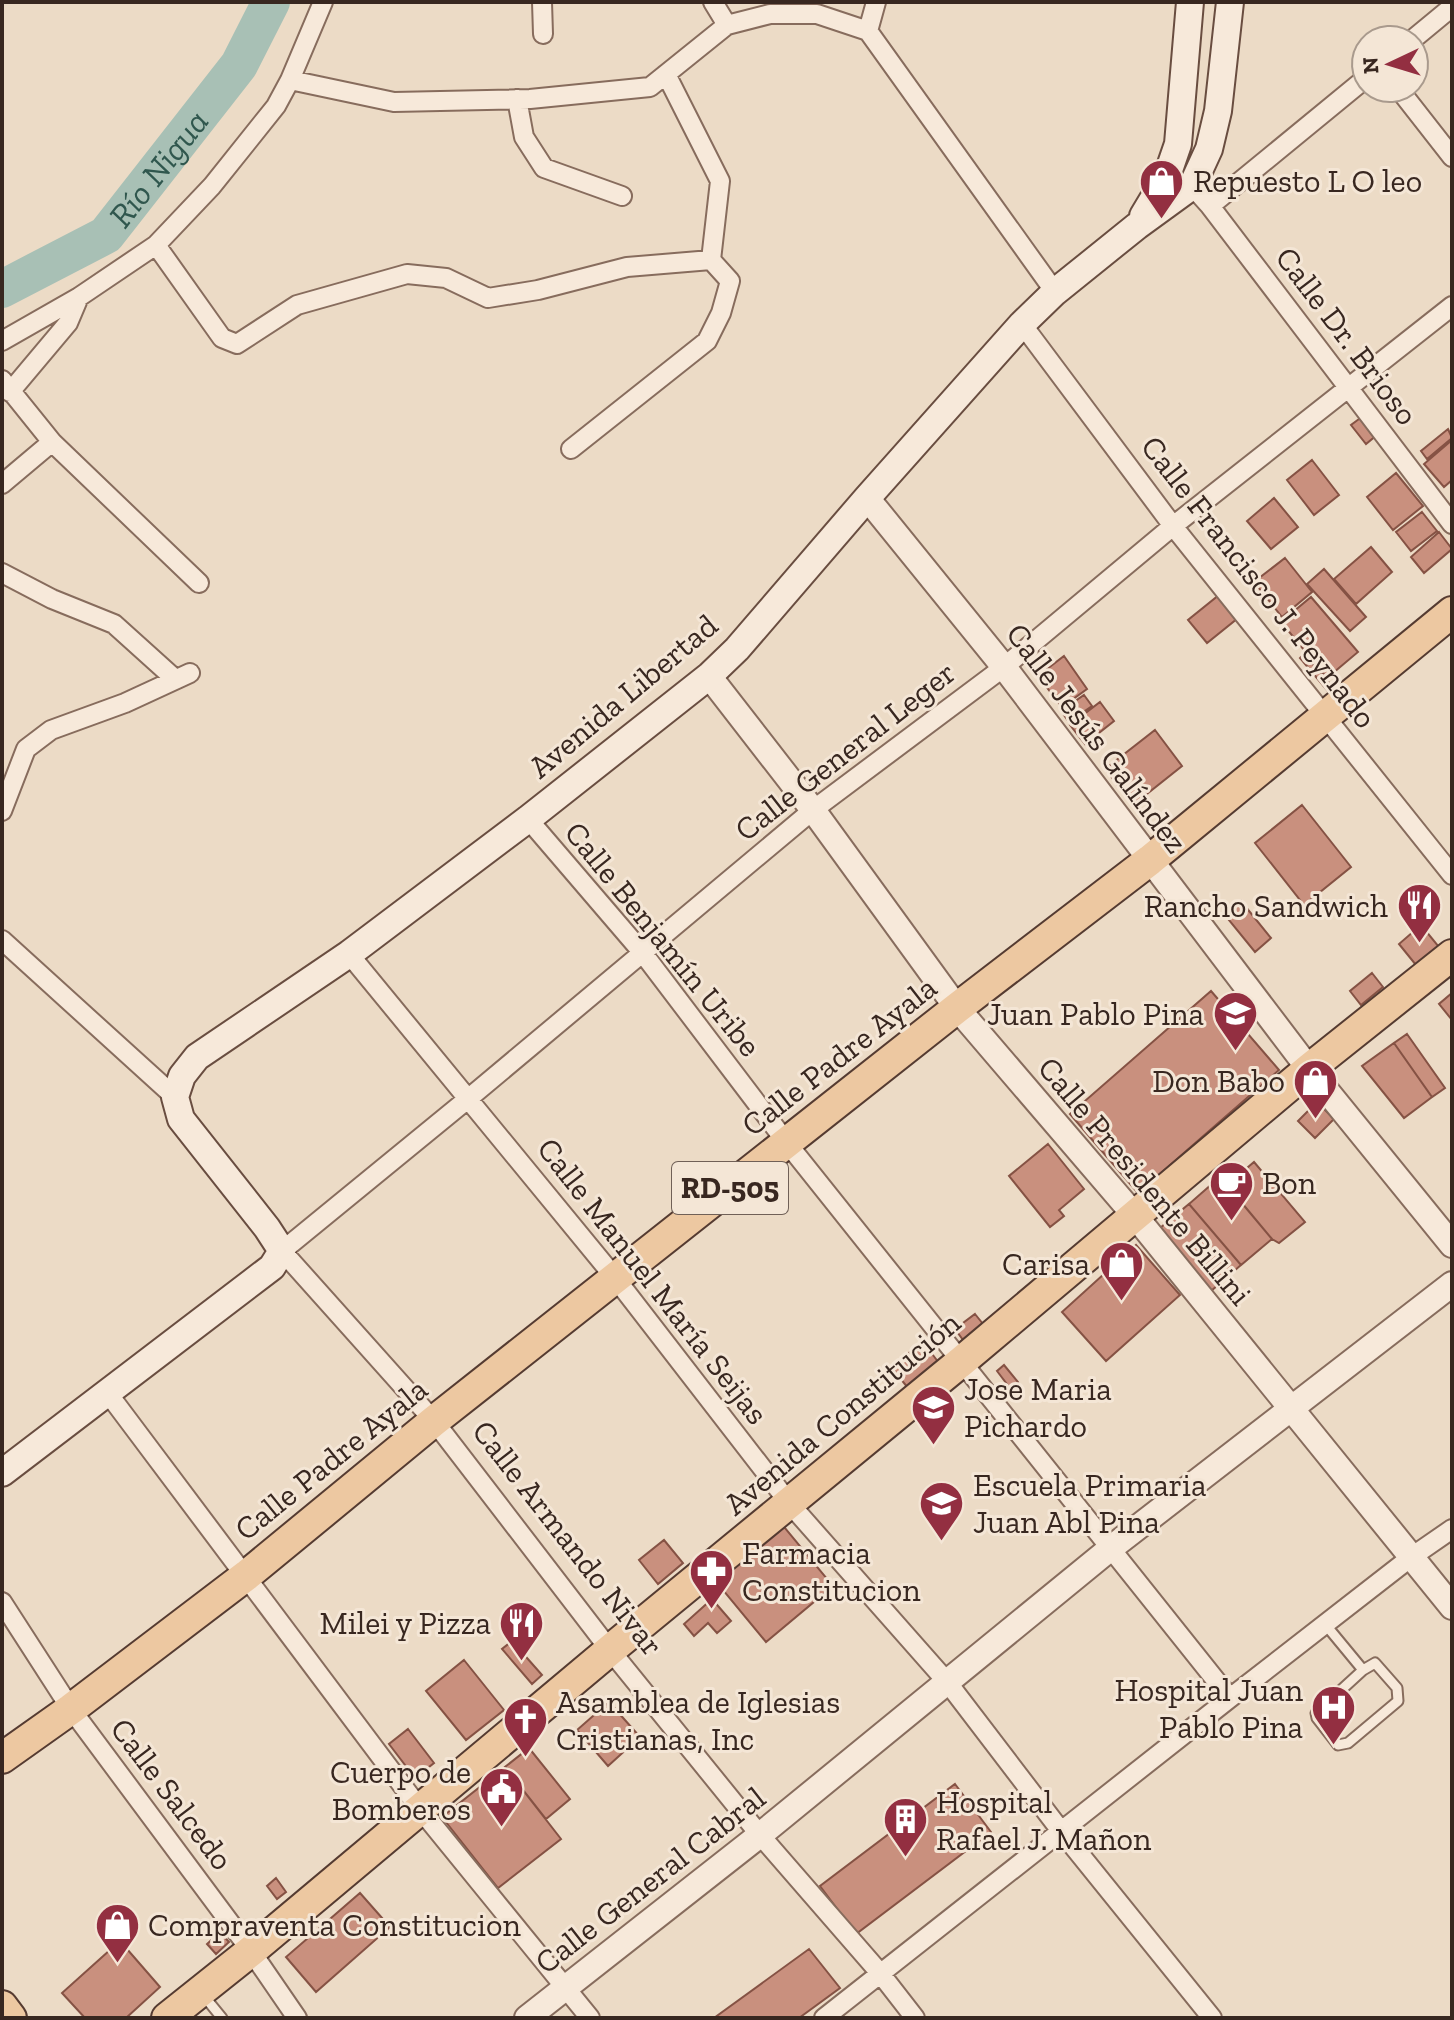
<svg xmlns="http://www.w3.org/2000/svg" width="1454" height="2020" font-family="'Zilla Slab',serif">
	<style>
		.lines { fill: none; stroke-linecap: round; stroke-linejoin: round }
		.river { stroke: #a8c0b5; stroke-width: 38 }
		.building { fill: #c9907e; stroke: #855244; stroke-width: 2 }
		.service-casing { stroke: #876c5d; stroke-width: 13 }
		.minor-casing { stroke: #876c5d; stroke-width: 22 }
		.tertiary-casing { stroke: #876c5d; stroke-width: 28 }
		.secondary-casing { stroke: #694d40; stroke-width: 30 }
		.primary-casing { stroke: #553b31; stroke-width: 34 }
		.service { stroke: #f7e9da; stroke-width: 9 }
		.minor { stroke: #f7e9da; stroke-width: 18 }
		.tertiary { stroke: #f7e9da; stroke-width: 24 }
		.secondary { stroke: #f7e9da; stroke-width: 26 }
		.primary { stroke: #edc8a1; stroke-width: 30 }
		.labels { text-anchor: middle; stroke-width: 6; stroke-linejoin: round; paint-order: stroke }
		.shield { fill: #f4e6d6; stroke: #706057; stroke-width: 2 }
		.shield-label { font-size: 30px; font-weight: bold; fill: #382720 }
		.poi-label { font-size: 32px; fill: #382720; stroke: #f4e6d6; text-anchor: start }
		.street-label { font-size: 32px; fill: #382720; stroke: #f4e6d6 }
		.water-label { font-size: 34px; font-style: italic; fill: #30574e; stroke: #f4e6d6 }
	</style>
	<rect width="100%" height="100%" fill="#ecdbc6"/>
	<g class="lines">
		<path class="river" id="s1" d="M2,289L106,235L239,65L271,2"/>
	</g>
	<path class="building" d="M1363,416L1378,434L1366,444L1351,425Z
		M1448,429L1452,438L1427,459L1421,451Z
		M1452,440V480L1444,487L1424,464Z
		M1312,460L1339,495L1314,515L1287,480Z
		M1396,473L1423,506L1393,530L1367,497Z
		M1274,498L1298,527L1271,549L1247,521Z
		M1422,512L1437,531L1411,551L1396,532Z
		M1439,532L1452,549L1424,573L1411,557Z
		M1371,547L1392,572L1356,604L1334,579Z
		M1285,558L1312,592L1282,617L1254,582Z
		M1324,569L1366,617L1350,631L1307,584Z
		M1219,595L1238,618L1207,643L1188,620Z
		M1311,597L1358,652L1327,678L1281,622Z
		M1304,654L1332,686L1327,690L1300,658Z
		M1064,656L1087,689L1062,707L1038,676Z
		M1084,695L1092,706L1069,722L1061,711Z
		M1100,702L1114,721L1085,744L1070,725Z
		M1155,730L1182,766L1133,805L1105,769Z
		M1302,805L1351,867L1304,905L1255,843Z
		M1241,901L1271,938L1255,952L1224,914Z
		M1421,925L1439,947L1416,965L1399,944Z
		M1372,973L1383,987L1361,1005L1350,991Z
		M1211,991L1279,1070L1138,1193L1070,1114Z
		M1452,993V1020L1439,1004Z
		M1407,1034L1445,1088L1432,1097L1394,1043Z
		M1394,1043L1432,1097L1404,1118L1362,1066Z
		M1317,1102L1334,1119L1315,1138L1298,1121Z
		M1048,1144L1084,1189L1059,1210L1064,1216L1050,1227L1009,1176Z
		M1254,1162L1305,1222L1279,1243L1272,1239L1227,1185Z
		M1220,1177L1272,1239L1241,1265L1189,1204Z
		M1189,1204L1241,1265L1211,1291L1159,1229Z
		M1136,1245L1180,1295L1106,1361L1062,1312Z
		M975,1314L987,1329L966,1344L955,1329Z
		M923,1342L939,1363L908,1388L891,1367Z
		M1004,1365L1018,1382L1010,1388L997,1371Z
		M780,1522L833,1586L766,1642L713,1578Z
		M664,1540L683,1563L658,1584L639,1560Z
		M712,1599L731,1621L717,1633L708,1623L694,1636L684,1624Z
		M512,1641L542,1675L532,1684L502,1649Z
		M464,1660L504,1710L466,1740L426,1691Z
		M609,1702L640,1737L608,1766L577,1730Z
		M408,1729L434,1763L415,1778L389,1744Z
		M529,1748L570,1799L546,1819L505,1767Z
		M505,1767L561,1839L498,1888L442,1817Z
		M955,1784L991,1832L856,1934L820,1886Z
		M276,1878L286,1892L277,1899L267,1886Z
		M360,1893L390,1927L316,1992L286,1957Z
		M220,1932L229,1942L216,1954L207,1944Z
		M120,1941L160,1987L126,2018H85L62,1993Z
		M809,1949L840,1988L799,2018H714Z"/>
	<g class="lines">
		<defs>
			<path id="service" d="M1325,1624L1363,1670
				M1375,1663L1397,1688L1398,1701L1348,1743L1338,1745L1317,1718L1316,1713L1363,1670Z
				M204,1996L222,2018"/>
			<path id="minor" d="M542,2L543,34
				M713,2L727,25
				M868,31L876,2
				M1412,40L1452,7
				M290,80L394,102L530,99L650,87L727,25L770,14H817L868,31L1055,292
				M1398,88L1452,157
				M517,99L524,137L544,168L622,196
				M1192,186L1210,206L1452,524
				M1210,206L1366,78
				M156,245L222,338L237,344L297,305L407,274L446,278L488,298L538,290L627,267L711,260
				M1022,324L1173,526L1452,875
				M2,341L79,297L156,245L212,186L276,106L290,80L323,2
				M2,380L52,442L199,583
				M10,392L68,323L79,297
				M571,449L707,341L721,313L730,281L711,260L720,181L666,74
				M2,484L52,442
				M2,573L52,599L114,624L175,679
				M2,811L26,749L51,730L125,703L190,673
				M528,819L642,952L787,1143L1230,1698
				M2,940L175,1097
				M349,954L616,1279L790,1504L948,1683L1061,1831L1212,2018
				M107,1392L420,1809L590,2018
				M2,1602L71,1709L251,1951L297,2018
				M824,2018L1230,1698L1410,1558L1452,1529
				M915,2018L880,1973L760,1835L610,1650L434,1421L282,1251L469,1098L813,810L1004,667L1173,526L1452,306"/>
			<path id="tertiary" d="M867,498L1004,667L1309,1069L1452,1245
				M709,676L813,810L957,1008L1136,1217L1452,1607
				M527,2018L760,1835L1111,1548L1452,1284"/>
			<path id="secondary" d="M1143,216L1167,176L1178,144L1190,2
				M2,1473L272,1267L282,1251L267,1228L181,1119L175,1097L182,1076L197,1057L349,954L528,819L709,676L737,649L867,498L1022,324L1055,292L1137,226L1192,186L1209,149L1218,111L1230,2"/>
			<path id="primary" d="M2,1758L71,1709L247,1575L434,1421L957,1008L1150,860L1452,612
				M2,2006L11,2018
				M167,2018L251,1951L610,1650L962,1361L1309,1069L1452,955"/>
		</defs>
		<use href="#service" class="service-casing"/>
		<use href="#minor" class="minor-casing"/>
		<use href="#tertiary" class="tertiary-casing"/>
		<use href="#secondary" class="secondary-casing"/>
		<use href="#primary" class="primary-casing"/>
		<use href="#service" class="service"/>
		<use href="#minor" class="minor"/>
		<use href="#tertiary" class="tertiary"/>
		<use href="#secondary" class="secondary"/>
		<use href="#primary" class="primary"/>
	</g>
	<defs>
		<symbol id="shop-pin" viewBox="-11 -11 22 30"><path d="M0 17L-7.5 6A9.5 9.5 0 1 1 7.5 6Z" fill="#932f41" stroke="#f4e6d6"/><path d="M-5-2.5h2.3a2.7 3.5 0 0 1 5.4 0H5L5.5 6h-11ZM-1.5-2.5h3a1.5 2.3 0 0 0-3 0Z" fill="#fff"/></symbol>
		<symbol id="restaurant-pin" viewBox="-11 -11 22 30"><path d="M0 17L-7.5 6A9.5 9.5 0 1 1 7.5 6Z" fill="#932f41" stroke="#f4e6d6"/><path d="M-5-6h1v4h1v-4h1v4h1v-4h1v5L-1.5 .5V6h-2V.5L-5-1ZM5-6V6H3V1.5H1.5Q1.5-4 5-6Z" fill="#fff"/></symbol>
		<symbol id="school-pin" viewBox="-11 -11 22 30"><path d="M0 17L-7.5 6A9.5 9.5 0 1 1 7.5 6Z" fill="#932f41" stroke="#f4e6d6"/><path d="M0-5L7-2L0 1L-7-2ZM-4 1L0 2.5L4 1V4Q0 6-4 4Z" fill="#fff"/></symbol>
		<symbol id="cafe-pin" viewBox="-11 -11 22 30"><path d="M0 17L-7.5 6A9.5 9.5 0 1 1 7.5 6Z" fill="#932f41" stroke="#f4e6d6"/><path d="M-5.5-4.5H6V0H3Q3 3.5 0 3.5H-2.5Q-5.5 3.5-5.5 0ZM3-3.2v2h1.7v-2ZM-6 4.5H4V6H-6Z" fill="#fff"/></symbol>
		<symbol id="pharmacy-pin" viewBox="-11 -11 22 30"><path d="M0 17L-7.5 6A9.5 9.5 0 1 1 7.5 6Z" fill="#932f41" stroke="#f4e6d6"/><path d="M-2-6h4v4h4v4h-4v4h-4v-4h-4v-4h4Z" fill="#fff"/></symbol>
		<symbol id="hospital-pin" viewBox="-11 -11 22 30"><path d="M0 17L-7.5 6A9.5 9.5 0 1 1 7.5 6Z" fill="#932f41" stroke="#f4e6d6"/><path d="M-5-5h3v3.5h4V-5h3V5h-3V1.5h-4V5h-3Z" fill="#fff"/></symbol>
		<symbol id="church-pin" viewBox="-11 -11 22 30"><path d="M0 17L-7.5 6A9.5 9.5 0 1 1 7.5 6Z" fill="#932f41" stroke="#f4e6d6"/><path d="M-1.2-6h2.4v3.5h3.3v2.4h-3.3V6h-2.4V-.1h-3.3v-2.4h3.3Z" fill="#fff"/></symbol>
		<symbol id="civic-pin" viewBox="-11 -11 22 30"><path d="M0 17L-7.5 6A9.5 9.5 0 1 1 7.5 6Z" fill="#932f41" stroke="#f4e6d6"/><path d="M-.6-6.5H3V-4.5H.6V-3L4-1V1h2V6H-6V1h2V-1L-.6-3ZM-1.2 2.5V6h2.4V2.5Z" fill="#fff"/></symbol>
		<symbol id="building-pin" viewBox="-11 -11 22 30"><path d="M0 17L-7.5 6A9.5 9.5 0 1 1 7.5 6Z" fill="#932f41" stroke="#f4e6d6"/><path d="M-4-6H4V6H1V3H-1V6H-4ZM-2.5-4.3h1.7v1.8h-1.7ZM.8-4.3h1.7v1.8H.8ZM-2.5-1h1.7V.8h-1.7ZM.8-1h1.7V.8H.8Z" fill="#fff"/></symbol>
	</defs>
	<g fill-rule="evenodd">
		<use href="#shop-pin" x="1136" y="156" width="51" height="69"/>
		<use href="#restaurant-pin" x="1394" y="880" width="51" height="69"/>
		<use href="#school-pin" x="1210" y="988" width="51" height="69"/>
		<use href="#shop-pin" x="1290" y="1056" width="51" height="69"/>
		<use href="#cafe-pin" x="1206" y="1158" width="51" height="69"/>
		<use href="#shop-pin" x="1096" y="1238" width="51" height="69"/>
		<use href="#school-pin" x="908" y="1382" width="51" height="69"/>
		<use href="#school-pin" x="916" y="1478" width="51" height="69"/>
		<use href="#pharmacy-pin" x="686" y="1546" width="51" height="69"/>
		<use href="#restaurant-pin" x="496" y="1598" width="51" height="69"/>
		<use href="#hospital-pin" x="1308" y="1682" width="51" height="69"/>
		<use href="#church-pin" x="500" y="1694" width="51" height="69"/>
		<use href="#civic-pin" x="476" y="1764" width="51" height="69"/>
		<use href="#building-pin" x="880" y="1794" width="51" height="69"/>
		<use href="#shop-pin" x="92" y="1900" width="51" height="69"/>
	</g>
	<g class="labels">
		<rect class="shield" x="672" y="1162" width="116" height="52" rx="6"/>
		<g class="shield-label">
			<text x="730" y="1198">RD-505</text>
		</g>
		<g class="poi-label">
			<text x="1193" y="192">Repuesto L O leo</text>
			<text x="1388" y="917" text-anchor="end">Rancho Sandwich</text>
			<text x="1204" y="1025" text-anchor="end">Juan Pablo Pina</text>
			<text x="1285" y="1092" text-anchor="end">Don Babo</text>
			<text x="1262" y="1194">Bon</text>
			<text x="1090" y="1275" text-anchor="end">Carisa</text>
			<text x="964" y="1400">Jose Maria<tspan x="964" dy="37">Pichardo</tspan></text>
			<text x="973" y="1496">Escuela Primaria<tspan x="973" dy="37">Juan Abl Pina</tspan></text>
			<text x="742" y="1564">Farmacia<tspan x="742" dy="37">Constitucion</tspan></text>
			<text x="491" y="1634" text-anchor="end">Milei y Pizza</text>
			<text x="1303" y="1701" text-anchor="end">Hospital Juan<tspan x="1303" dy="37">Pablo Pina</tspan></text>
			<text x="556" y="1713">Asamblea de Iglesias<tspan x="556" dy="37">Cristianas, Inc</tspan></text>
			<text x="471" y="1783" text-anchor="end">Cuerpo de<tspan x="471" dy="37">Bomberos</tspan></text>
			<text x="936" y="1813">Hospital<tspan x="936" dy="37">Rafael J. Mañon</tspan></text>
			<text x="148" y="1936">Compraventa Constitucion</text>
		</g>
		<g class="street-label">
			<text transform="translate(1347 336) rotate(53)" y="11">Calle Dr. Brioso</text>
			<text transform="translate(1259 582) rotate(52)" y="11">Calle Francisco J. Peynado</text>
			<text transform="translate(623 696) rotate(-40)" y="11">Avenida Libertad</text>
			<text transform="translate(1097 738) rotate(53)" y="11">Calle Jesús Galíndez</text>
			<text transform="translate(845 751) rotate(-38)" y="11">Calle General Leger</text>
			<text transform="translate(663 939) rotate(51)" y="11">Calle Benjamín Uribe</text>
			<text transform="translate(839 1056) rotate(-38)" y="11">Calle Padre Ayala</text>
			<text transform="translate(1145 1181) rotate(50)" y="11">Calle Presidente Billini</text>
			<text transform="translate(653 1281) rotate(52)" y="11">Calle Manuel María Seijas</text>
			<text transform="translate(842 1413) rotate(-40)" y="11">Avenida Constitución</text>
			<text transform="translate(331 1459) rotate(-39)" y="11">Calle Padre Ayala</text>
			<text transform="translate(568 1538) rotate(52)" y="11">Calle Armando Nivar</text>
			<text transform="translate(172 1794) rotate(53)" y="11">Calle Salcedo</text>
			<text transform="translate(650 1880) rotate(-38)" y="11">Calle General Cabral</text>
		</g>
		<g class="water-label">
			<text dy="12" stroke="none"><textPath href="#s1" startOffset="202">Río Nigua</textPath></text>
		</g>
	</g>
	<rect width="1454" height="2020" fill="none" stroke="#382720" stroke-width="8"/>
	<g transform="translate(1390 64) rotate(266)"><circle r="38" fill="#f4e6d6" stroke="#a99a8d" stroke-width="2"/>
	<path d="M0-6L14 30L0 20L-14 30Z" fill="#932f41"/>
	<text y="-12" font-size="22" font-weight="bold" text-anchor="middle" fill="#382720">N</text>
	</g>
</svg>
